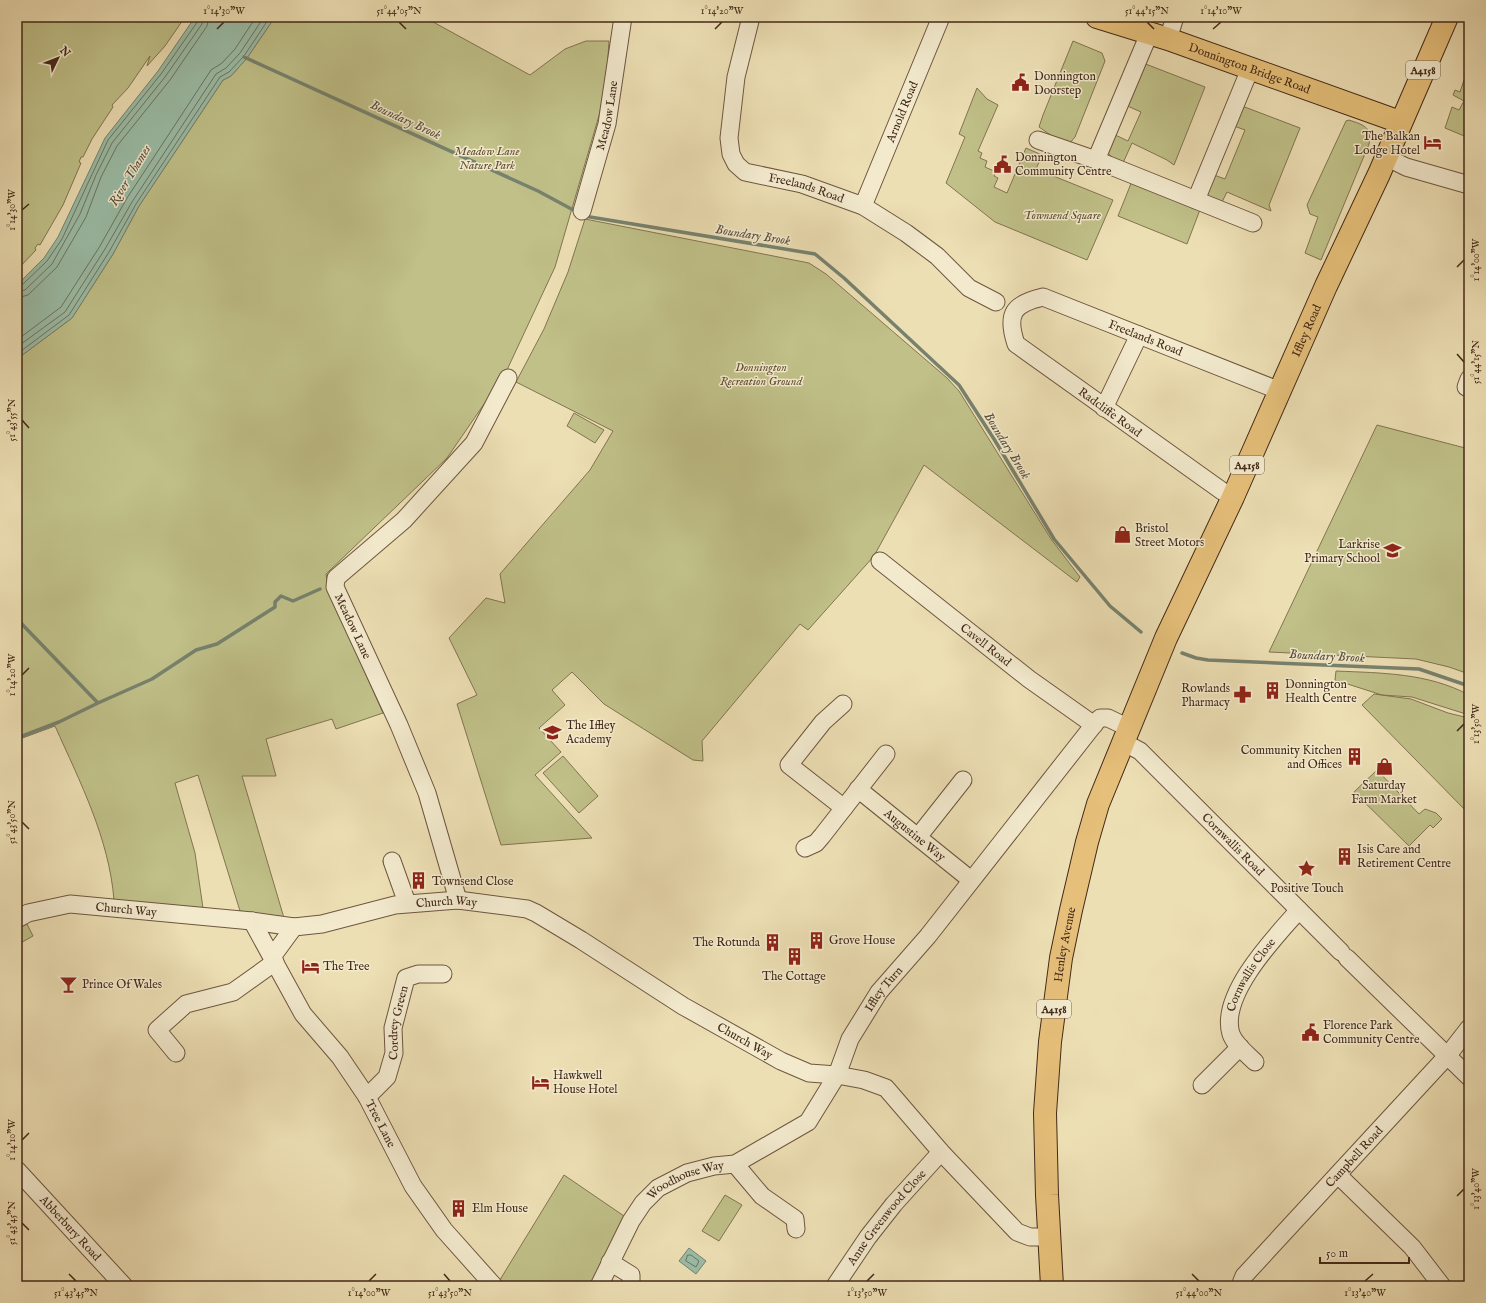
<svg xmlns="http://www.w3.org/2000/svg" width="1486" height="1303" font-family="'IM FELL English',serif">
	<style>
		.green { fill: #c0c088; stroke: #827450 }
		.water { fill: #9abda7; stroke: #77826e }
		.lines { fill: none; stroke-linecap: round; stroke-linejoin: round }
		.shore { stroke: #6e7360; stroke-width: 1 }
		.stream { stroke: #77826e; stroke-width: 3.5 }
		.minor-casing { stroke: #6e563f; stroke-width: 19 }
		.major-casing { stroke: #432918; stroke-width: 24 }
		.minor { stroke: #f3eace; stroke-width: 17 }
		.major { stroke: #e6c07a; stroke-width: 22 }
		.ticks { fill: none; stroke: #432918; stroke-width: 1.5 }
		.labels { text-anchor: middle; stroke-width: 3; stroke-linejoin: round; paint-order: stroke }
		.shield { fill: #f3eace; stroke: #78634f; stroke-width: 1 }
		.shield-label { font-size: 11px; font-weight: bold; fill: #432918 }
		.street-label { font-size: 12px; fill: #432918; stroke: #f3eace }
		.poi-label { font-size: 12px; fill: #432918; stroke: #f3eace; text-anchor: start }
		.park-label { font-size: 12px; font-style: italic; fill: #624f34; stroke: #f3eace }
		.water-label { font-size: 13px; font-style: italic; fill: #594e3c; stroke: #f3eace }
		.neatline { fill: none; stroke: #432918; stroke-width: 1.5 }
		.ticks-label { font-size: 10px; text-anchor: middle; fill: #432918 }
	</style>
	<rect width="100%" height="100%" fill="#eddfb4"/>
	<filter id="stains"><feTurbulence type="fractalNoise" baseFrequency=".005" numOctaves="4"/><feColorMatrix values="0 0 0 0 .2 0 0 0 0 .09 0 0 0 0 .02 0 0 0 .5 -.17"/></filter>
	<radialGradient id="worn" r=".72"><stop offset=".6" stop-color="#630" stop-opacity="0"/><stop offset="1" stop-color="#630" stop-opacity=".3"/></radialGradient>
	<path class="green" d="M17,17H185L165,46L147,66L150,56L128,88L112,105L113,107L92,139L83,157H81L79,162L81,163L63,205L40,245L38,244L35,248L36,250L17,270Z
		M275,17H424L530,75L565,49L586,41H609L607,72L600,112L555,267L506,372L447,458L326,574L328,589L383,713L336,729L332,719L266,739L276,776H242L284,918L240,911L198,775L175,783L195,853L203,908L114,900C109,838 80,782 55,726L17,740V359L72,318L113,254L139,206L223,80L231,76L247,58Z
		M1073,41L1102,53L1105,61L1075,137L1070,143L1052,136L1039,127L1043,115Z
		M1143,63L1205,87L1174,165L1167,160L1132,143L1123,163L1115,160L1108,153L1111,133L1128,141L1141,112L1123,104Z
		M1464,80L1469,82V138L1445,128L1452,107L1459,110L1464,101L1453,95L1455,90L1460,92Z
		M977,88L987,99L998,105L978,151L982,153L980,158L987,161L985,167L996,172L994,176L998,178L994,187L1007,193L1026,148L1042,155L1036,169L1113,200L1087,260L995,222L946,183L965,137L959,134Z
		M1242,106L1300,128L1269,205L1271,211L1227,192L1222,202L1208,198L1205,193L1214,175L1225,179L1245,130L1234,126Z
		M1349,120C1364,125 1372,127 1369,144L1321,260L1305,253L1318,217L1310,214L1307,205L1346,121Z
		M1132,181L1201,207L1187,244L1118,216Z
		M585,219L809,263L826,274L947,378L959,391L1051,539L1080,577L1077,582L924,465L874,556L808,630L800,624L702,741L703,761L693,760L604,704L572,672L552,690L565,705L539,728L561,752L535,775L592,838L501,845L457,704L477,695L449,638L486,598L505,603L500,574L590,470L613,431L516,382L544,329L568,272Z
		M574,413L604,430L595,443L567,426Z
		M1377,425L1469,449V674L1449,667L1416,659L1269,652Z
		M1336,671C1382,673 1428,673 1469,695V715L1412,697L1382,695L1335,680Z
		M1374,694L1411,699L1448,713L1469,718V814L1362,705Z
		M563,756L598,796L579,813L543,773Z
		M1377,770L1419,814L1425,809L1436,813L1442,819L1433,828L1430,825L1409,846L1354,792Z
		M27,924L33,936L17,945V929Z
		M564,1175L624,1216L591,1286H500L498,1283Z
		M725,1195L742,1205L719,1241L702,1231Z"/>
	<path class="water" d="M195,17H275L247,58L231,76L223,80L139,206L113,254L72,318L17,359V285L44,258L58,237L105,138L158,71Z
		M689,1248L706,1261L696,1274L679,1261Z"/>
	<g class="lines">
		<path class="shore" d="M17,287L21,286L47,261L62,239L108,140L161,74L198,21V17
			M17,292L25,290L52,264L80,214L96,175L112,143L165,77L202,24L203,17
			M17,298L28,295L57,267L86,217L101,177L117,146L170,80L207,26L209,17
			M17,340L61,307L100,246L127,198L211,70L222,63L235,49L256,17
			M17,347L65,312L105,249L132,202L216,74L226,68L240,53L264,17
			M17,354L69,315L109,252L136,204L220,77L229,72L244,56L270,17
			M688,1255H691L699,1261L696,1267L686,1261Z"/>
		<path class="stream" d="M244,57L538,191L577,212
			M584,216L815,254L844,278L959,385L994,439L1054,539L1110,606L1141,632
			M17,619L98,703L152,679L196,650L217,644L275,607V602L281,596L293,601L320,589
			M1182,653L1196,658L1208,660L1419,669L1469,686
			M17,738L59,722L98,703"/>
		<defs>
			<g id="minor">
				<path id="s1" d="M751,17L736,77L729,138L731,154L736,164L745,172L802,184L863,206L906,233L937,256L969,288L996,302"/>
				<path d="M1168,39L1175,17"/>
				<path d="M1038,140L1096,160L1253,223"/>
				<path d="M1386,157L1406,167L1469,185"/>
				<path d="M1096,160L1149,34"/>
				<path d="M1196,200L1250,69"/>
				<path id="s2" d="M863,206L941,17"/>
				<path id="s3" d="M582,211L607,124L623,17"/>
				<path d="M1466,387L1469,379"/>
				<path d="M1104,408L1139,335"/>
				<path id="s4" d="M1233,497L1222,491L1016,344C1006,314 1013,304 1043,297L1280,391"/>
				<path id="s5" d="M880,561L1029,679L1094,725"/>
				<path d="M843,704L823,722L789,765L844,808"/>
				<path id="s6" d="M1123,742L1140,751L1341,952"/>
				<path id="s7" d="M858,789L971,880"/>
				<path d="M918,837L963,780"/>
				<path d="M805,848L816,843L822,836L886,754"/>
				<path d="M392,861L407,903"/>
				<path d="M458,900L427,793L399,725L335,587L336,578L404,520L474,443L508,378"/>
				<path id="s8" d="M17,919L28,913L70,904L252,921L294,927L322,924L395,905L458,900L527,909L536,913L581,940L683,1006L781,1061L809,1073L837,1075L864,1080L886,1088L941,1152L1017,1232L1030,1237H1050"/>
				<path id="s9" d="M252,921L303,1014L340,1057L367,1097L413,1186L444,1230L494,1286"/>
				<path d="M272,957L294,927"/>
				<path d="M1347,958L1469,1077"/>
				<path d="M176,1053L157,1030L186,1004L233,992L275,962"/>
				<path id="s10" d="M1255,1062C1247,1054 1235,1045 1231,1034C1219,995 1275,937 1299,910"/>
				<path d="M1202,1085L1240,1047"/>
				<path id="s11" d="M367,1097L387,1077L394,1053L393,1028L406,978L418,974H443"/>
				<path d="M735,1164L762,1196L795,1219L796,1229"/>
				<path id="s12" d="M17,1170L124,1286"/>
				<path d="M1338,1175L1412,1247L1442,1286"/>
				<path d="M610,1262L631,1275V1286"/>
				<path id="s13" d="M599,1286L631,1221L643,1203L658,1188L687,1173L714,1166L735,1164L808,1122L837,1075L850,1039L879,992L928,936L1096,722L1100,718H1108L1129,728"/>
				<path id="s14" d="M835,1286L868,1237L894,1204L941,1152"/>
				<path id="s15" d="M1240,1286L1244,1276L1448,1055L1469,1028"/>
			</g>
			<g id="major">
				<path id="s16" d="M1097,17L1168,39L1400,122"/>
				<path id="s17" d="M1052,1286L1047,1195L1045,1113L1050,1042L1061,958L1071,910L1087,842L1098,804L1166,638L1233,497L1326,286L1379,174L1447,17"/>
			</g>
		</defs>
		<use href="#minor" class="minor-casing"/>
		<use href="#major" class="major-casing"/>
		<use href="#minor" class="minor"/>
		<use href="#major" class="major"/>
	</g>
	<path class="ticks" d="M399,22L406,29M1147,22L1154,29M217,29L224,22M715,29L722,22M1213,29L1221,22M22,210L29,204M1457,267L1464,260M1457,354L1464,362M22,420L29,428M22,675L29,668M1457,731L1464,724M22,822L29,829M22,1140L29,1133M1457,1196L1464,1189M22,1223L29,1230M69,1274L76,1281M444,1274L450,1281M1192,1274L1199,1281M369,1281L376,1274M867,1281L874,1274M1365,1281L1373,1274"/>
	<defs>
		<symbol id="civic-bare" viewBox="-9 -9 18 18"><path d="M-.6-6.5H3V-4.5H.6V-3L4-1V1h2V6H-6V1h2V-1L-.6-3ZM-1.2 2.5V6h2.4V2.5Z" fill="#8f2418" stroke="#f3eace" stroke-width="2.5" paint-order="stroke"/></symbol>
		<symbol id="hotel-bare" viewBox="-9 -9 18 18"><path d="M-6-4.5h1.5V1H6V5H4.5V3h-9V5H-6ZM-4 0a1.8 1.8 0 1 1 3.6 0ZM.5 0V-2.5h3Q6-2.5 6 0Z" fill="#8f2418" stroke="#f3eace" stroke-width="2.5" paint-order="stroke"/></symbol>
		<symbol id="shop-bare" viewBox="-9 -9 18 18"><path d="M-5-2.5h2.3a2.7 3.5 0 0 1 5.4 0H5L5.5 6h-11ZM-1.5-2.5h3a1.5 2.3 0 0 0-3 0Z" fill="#8f2418" stroke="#f3eace" stroke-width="2.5" paint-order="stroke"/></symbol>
		<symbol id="school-bare" viewBox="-9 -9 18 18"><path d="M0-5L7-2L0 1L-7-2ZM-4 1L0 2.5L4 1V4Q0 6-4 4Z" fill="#8f2418" stroke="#f3eace" stroke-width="2.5" paint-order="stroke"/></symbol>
		<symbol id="building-bare" viewBox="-9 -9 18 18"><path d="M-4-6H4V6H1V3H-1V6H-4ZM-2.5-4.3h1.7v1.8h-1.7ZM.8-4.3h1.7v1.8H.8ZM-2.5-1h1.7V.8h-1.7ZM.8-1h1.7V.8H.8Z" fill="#8f2418" stroke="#f3eace" stroke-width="2.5" paint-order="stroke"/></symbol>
		<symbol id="pharmacy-bare" viewBox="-9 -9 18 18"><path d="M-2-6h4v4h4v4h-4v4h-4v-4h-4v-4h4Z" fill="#8f2418" stroke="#f3eace" stroke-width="2.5" paint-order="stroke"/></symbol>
		<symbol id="sight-bare" viewBox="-9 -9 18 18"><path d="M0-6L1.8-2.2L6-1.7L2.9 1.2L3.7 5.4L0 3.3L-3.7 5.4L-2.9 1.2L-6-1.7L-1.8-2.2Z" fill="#8f2418" stroke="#f3eace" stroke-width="2.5" paint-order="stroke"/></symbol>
		<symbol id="bar-bare" viewBox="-9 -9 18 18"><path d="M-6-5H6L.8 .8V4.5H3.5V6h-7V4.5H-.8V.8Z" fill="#8f2418" stroke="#f3eace" stroke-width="2.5" paint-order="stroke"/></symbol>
	</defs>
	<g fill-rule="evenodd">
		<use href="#civic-bare" x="1008" y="70" width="25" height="25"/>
		<use href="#hotel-bare" x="1420" y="130" width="25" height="25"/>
		<use href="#civic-bare" x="990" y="152" width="25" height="25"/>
		<use href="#shop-bare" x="1110" y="522" width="25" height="25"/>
		<use href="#school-bare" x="1380" y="538" width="25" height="25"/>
		<use href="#building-bare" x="1260" y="678" width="25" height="25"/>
		<use href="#pharmacy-bare" x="1230" y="682" width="25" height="25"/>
		<use href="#school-bare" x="540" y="720" width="25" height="25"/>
		<use href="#building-bare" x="1342" y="744" width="25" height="25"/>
		<use href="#shop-bare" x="1372" y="754" width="25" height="25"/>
		<use href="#building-bare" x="1332" y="844" width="25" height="25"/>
		<use href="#sight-bare" x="1294" y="856" width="25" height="25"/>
		<use href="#building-bare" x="406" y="868" width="25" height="25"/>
		<use href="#building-bare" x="804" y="928" width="25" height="25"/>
		<use href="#building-bare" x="760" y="930" width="25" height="25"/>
		<use href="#building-bare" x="782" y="944" width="25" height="25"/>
		<use href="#hotel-bare" x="298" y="954" width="25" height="25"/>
		<use href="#bar-bare" x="56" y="972" width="25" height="25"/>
		<use href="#civic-bare" x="1298" y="1020" width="25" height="25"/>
		<use href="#hotel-bare" x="528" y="1070" width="25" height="25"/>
		<use href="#building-bare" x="446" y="1196" width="25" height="25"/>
	</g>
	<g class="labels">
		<g class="shield">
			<rect x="1406" y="61" width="34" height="18" rx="3"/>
			<rect x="1230" y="456" width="34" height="18" rx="3"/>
			<rect x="1037" y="1000" width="34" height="18" rx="3"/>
		</g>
		<g class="shield-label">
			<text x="1423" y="74">A4158</text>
			<text x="1247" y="469">A4158</text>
			<text x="1054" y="1013">A4158</text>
		</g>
		<g class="street-label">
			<text dy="4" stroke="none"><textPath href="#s16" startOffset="161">Donnington Bridge Road</textPath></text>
			<text dy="4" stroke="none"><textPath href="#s2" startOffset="102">Arnold Road</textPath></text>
			<text dy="4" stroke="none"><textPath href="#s3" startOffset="99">Meadow Lane</textPath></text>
			<text dy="4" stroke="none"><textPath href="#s1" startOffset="226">Freelands Road</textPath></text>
			<text dy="4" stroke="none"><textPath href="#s17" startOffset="1005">Iffley Road</textPath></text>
			<text dy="4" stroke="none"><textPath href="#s4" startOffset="442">Freelands Road</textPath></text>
			<text transform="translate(1110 412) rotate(36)" y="4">Radcliffe Road</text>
			<text transform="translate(353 626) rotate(65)" y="4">Meadow Lane</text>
			<text dy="4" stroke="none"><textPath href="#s5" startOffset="135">Cavell Road</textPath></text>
			<text dy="4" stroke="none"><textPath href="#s7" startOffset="73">Augustine Way</textPath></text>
			<text dy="4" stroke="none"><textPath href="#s6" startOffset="151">Cornwallis Road</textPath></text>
			<text dy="4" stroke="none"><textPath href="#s8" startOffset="436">Church Way</textPath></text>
			<text dy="4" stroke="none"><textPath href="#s8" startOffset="112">Church Way</textPath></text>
			<text dy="4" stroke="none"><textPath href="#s17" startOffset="343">Henley Avenue</textPath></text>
			<text dy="4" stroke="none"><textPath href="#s10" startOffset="102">Cornwallis Close</textPath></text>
			<text dy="4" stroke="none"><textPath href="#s13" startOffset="435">Iffley Turn</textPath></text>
			<text dy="4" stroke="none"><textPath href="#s11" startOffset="84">Cordrey Green</textPath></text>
			<text dy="4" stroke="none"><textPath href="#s8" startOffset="772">Church Way</textPath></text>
			<text dy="4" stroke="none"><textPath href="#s9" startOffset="241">Tree Lane</textPath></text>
			<text dy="4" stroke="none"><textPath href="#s15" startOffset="173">Campbell Road</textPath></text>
			<text dy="4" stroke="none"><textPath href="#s13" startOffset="144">Woodhouse Way</textPath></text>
			<text dy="4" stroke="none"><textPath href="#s14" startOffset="86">Anne Greenwood Close</textPath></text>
			<text dy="4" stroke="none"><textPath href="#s12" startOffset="79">Abberbury Road</textPath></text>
		</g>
		<g class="poi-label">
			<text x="1034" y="80">Donnington<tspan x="1034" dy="14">Doorstep</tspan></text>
			<text x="1420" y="140" text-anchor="end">The Balkan<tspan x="1420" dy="14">Lodge Hotel</tspan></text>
			<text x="1015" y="161">Donnington<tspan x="1015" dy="14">Community Centre</tspan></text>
			<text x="1135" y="532">Bristol<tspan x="1135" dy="14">Street Motors</tspan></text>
			<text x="1380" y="548" text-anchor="end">Larkrise<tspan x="1380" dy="14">Primary School</tspan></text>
			<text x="1285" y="688">Donnington<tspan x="1285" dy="14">Health Centre</tspan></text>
			<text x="1230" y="692" text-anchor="end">Rowlands<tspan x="1230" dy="14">Pharmacy</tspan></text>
			<text x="566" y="729">The Iffley<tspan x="566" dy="14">Academy</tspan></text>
			<text x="1342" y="754" text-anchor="end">Community Kitchen<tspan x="1342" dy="14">and Offices</tspan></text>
			<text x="1384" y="789" text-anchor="middle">Saturday<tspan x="1384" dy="14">Farm Market</tspan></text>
			<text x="1357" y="853">Isis Care and<tspan x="1357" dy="14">Retirement Centre</tspan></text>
			<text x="432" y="885">Townsend Close</text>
			<text x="1307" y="892" text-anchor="middle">Positive Touch</text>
			<text x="829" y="944">Grove House</text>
			<text x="760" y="946" text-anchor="end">The Rotunda</text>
			<text x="323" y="970">The Tree</text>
			<text x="794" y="980" text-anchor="middle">The Cottage</text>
			<text x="82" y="988">Prince Of Wales</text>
			<text x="1323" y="1029">Florence Park<tspan x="1323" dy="14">Community Centre</tspan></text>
			<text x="553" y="1079">Hawkwell<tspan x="553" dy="14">House Hotel</tspan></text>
			<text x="472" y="1212">Elm House</text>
		</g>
		<g class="park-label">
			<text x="487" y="155">Meadow Lane<tspan x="487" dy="14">Nature Park</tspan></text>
			<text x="1062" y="219">Townsend Square</text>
			<text x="761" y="371">Donnington<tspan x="761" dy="14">Recreation Ground</tspan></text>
		</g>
		<g class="water-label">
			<text transform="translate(406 119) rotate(25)" y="5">Boundary Brook</text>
			<text transform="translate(129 175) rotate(-59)" y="5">River Thames</text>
			<text transform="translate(753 234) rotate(9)" y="5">Boundary Brook</text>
			<text transform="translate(1008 445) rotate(58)" y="5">Boundary Brook</text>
			<text transform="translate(1327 655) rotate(3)" y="5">Boundary Brook</text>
		</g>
	</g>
	<rect width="1486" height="1303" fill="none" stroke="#eddfb4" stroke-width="44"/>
	<g transform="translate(58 58) rotate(47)" stroke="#f3eace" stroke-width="3" paint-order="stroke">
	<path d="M0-3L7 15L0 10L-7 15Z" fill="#432918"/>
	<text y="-6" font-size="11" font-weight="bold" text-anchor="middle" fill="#432918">N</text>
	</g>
	<path d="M1320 1257v6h89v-6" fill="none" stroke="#432918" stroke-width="2"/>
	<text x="1326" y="1257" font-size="12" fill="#432918" stroke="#f3eace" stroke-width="3" paint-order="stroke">50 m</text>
	<rect x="22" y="22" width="1442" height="1259" class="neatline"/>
	<g class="ticks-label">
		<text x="224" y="14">1°14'30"W</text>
		<text x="399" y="14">51°44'05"N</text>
		<text x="722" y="14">1°14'20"W</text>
		<text x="1147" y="14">51°44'15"N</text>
		<text x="1221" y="14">1°14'10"W</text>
		<text transform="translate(11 210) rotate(-90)" y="4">1°14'30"W</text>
		<text transform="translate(1475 260) rotate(-90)" y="4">1°14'00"W</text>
		<text transform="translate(1475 362) rotate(-90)" y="4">51°44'15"N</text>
		<text transform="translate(11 420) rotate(-90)" y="4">51°43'55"N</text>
		<text transform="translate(11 675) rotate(-90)" y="4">1°14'20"W</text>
		<text transform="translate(1475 724) rotate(-90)" y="4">1°13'50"W</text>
		<text transform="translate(11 822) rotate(-90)" y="4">51°43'50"N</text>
		<text transform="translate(11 1140) rotate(-90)" y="4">1°14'10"W</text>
		<text transform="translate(1475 1189) rotate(-90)" y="4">1°13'40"W</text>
		<text transform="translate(11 1223) rotate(-90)" y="4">51°43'45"N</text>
		<text x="76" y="1296">51°43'45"N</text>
		<text x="369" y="1296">1°14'00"W</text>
		<text x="450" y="1296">51°43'50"N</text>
		<text x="867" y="1296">1°13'50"W</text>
		<text x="1199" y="1296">51°44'00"N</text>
		<text x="1365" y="1296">1°13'40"W</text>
	</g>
	<rect width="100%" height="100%" filter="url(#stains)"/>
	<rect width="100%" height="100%" fill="url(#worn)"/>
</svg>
